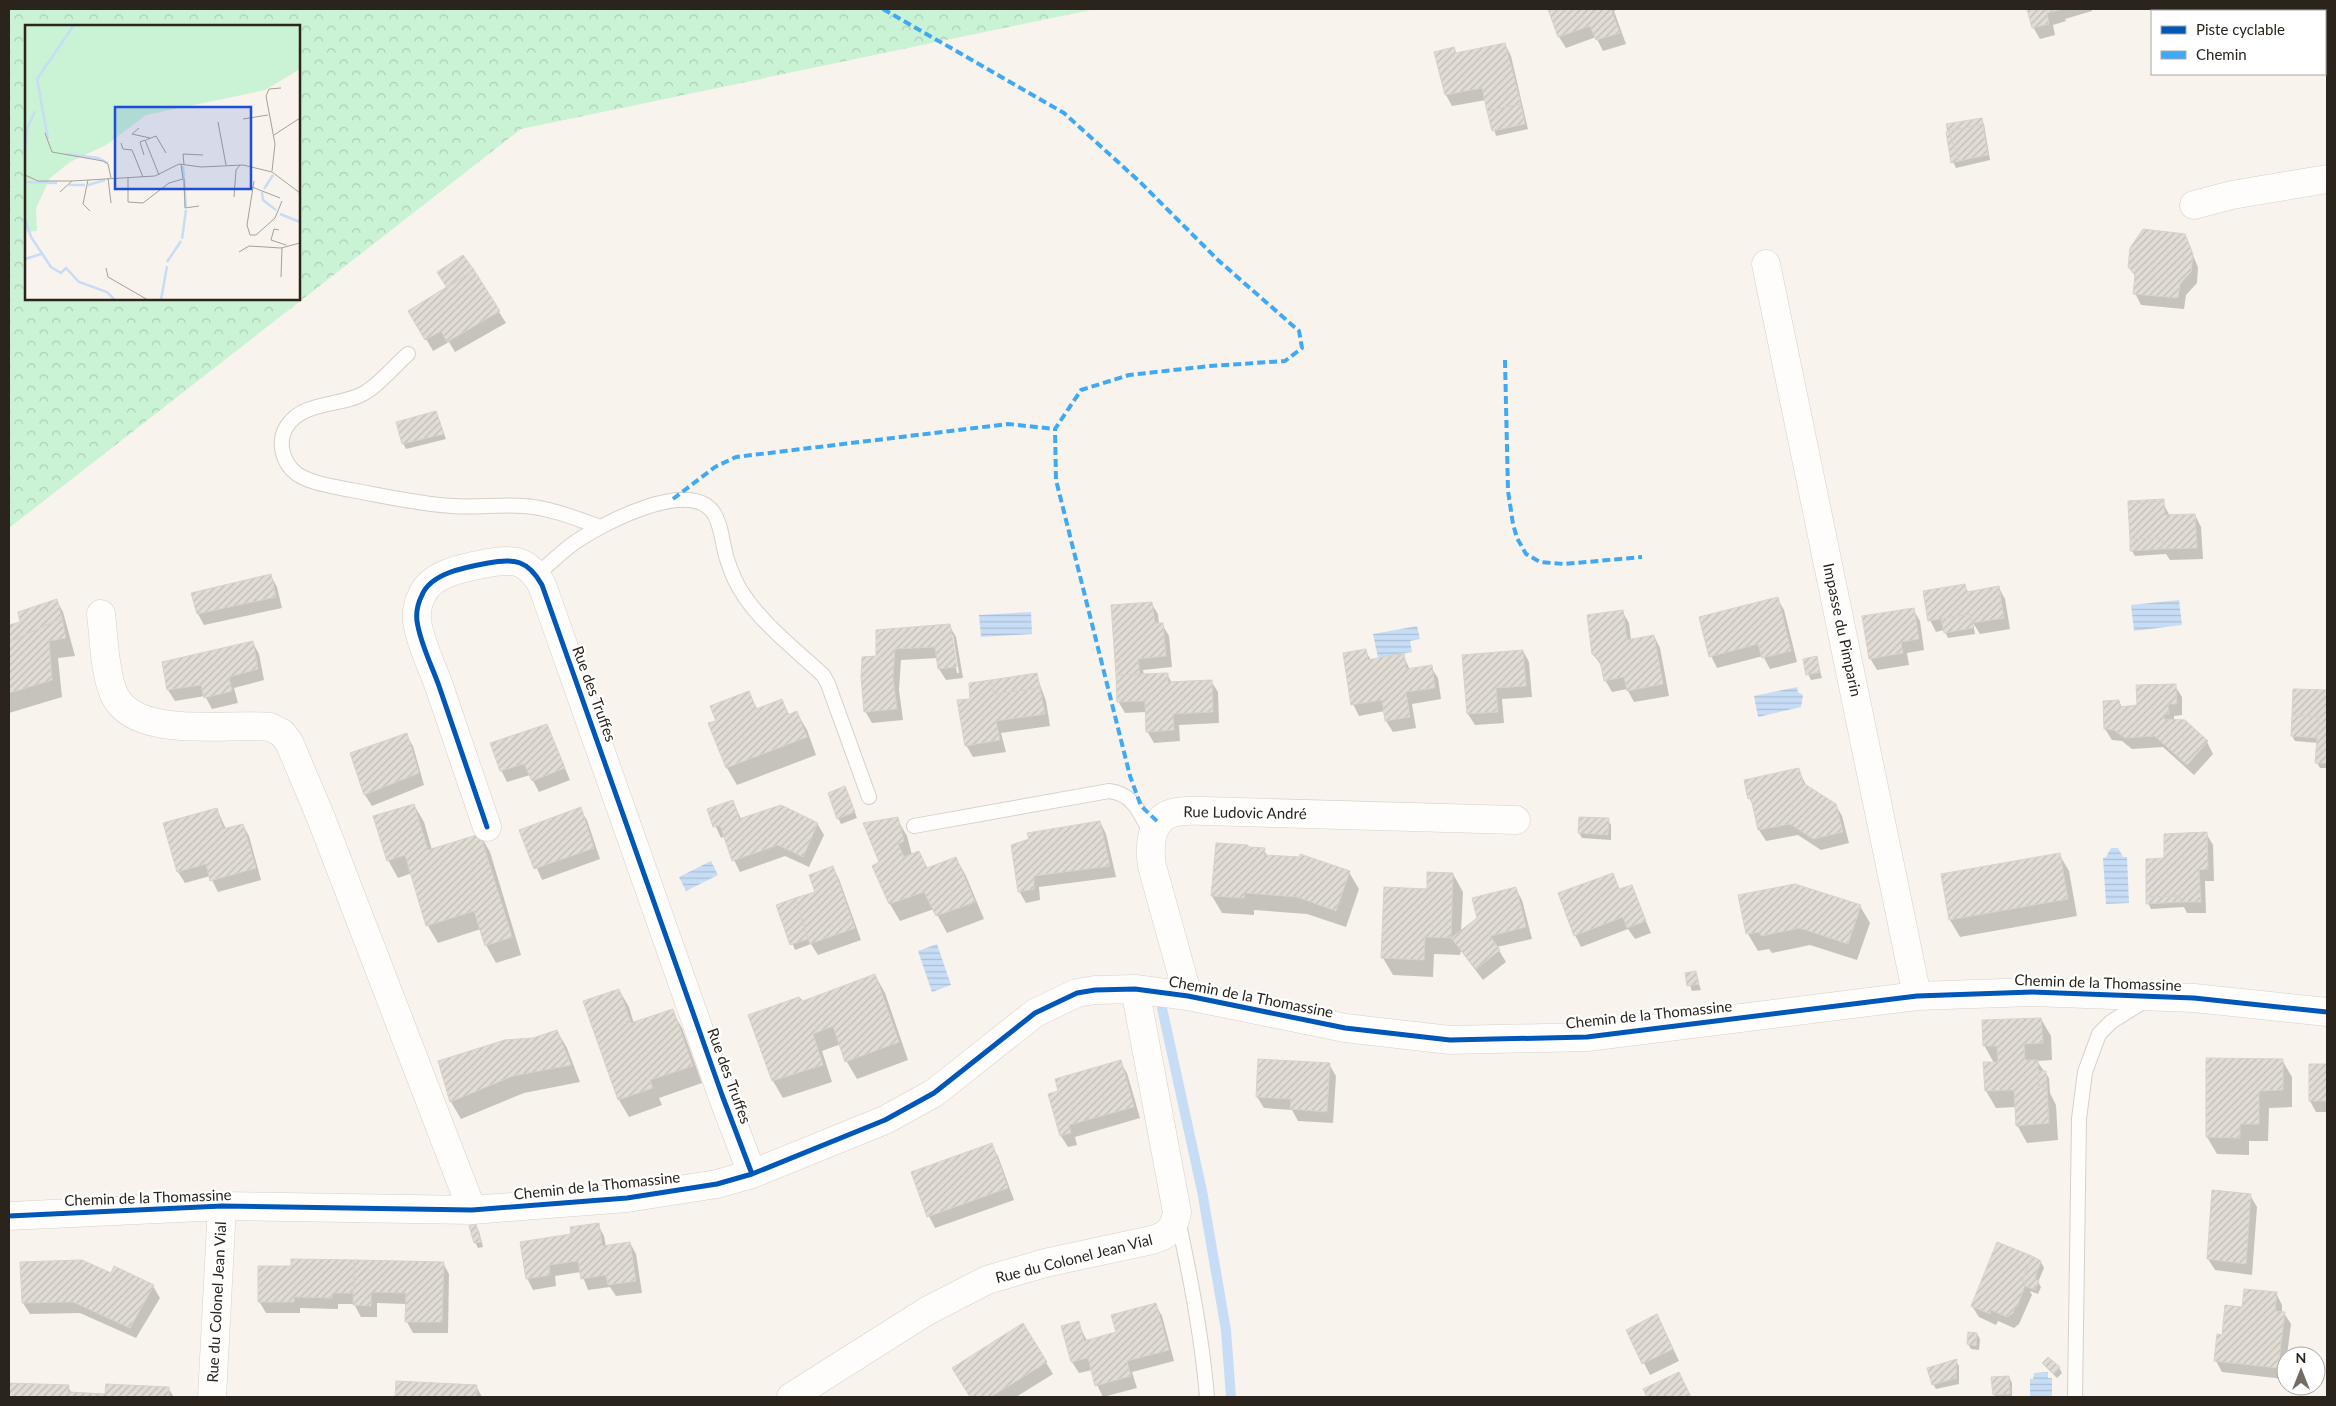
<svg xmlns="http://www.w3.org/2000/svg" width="2336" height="1406" font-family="Lato,sans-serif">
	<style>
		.forest { fill: url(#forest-crowns); fill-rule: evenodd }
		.water { fill: url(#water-rules) }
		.shadow { fill: #0003; fill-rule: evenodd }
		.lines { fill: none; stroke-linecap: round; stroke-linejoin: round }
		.stream { stroke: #c7ddf6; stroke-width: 10 }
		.building { fill: url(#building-hatch); stroke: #d7d2cb }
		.service-casing { stroke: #d5d0c8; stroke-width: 16 }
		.minor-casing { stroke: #d5d0c8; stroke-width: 29 }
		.service { stroke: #fefdfc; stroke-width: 14 }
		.minor { stroke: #fefdfc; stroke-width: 28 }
		.quiet { stroke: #3fa9f5; stroke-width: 4; stroke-dasharray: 8 4; stroke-linecap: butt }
		.cycleway-casing { stroke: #fff; stroke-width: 8 }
		.cycleway { stroke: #0057b8; stroke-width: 5 }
		.labels { text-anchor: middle; stroke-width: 4.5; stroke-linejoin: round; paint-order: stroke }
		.street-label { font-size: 15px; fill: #2a241c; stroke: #fff }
		.inset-river { fill: none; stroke: #c7ddf6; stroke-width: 2.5 }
		.inset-road { fill: none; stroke: #a6a099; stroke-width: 1 }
		.view { fill: #1d4ed8; fill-opacity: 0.15; stroke: #1d4ed8; stroke-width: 2.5 }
		.inset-edge { fill: none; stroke: #2a241c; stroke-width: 2.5 }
	</style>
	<defs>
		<pattern id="forest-crowns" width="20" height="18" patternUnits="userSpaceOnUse" patternTransform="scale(1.25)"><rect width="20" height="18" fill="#caf2d4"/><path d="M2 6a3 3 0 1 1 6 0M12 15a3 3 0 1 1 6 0" fill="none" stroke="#aecfb5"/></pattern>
		<pattern id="water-rules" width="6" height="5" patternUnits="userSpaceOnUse" patternTransform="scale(1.25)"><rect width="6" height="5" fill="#c7ddf6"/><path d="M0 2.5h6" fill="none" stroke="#abbed2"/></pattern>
		<pattern id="building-hatch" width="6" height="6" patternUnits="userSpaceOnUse" patternTransform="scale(1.25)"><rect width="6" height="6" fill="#e1dcd4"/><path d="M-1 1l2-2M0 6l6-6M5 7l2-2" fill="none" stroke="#c1bdb5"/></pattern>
	</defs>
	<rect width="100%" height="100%" fill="#f8f3ec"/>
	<path class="forest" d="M9,9H1095L521,129L9,528ZM26,26H299V299H26Z"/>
	<path class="water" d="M2179,600L2182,625L2134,631L2131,605Z
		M1031,612L1032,634L981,637L979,615Z
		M1417,626L1420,639L1410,641L1412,652L1378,658L1373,634Z
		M1797,687L1798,692L1803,695L1801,707L1758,717L1754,696Z
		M2111,848H2118L2123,857H2127L2129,903L2106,904L2103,858L2106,857Z
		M711,861L718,875L686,891L679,877Z
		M937,944L951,985L932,992L918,951Z
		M2048,1372V1378H2052V1397H2030V1379H2033L2034,1373Z"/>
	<path class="shadow" d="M1550,9H1618L1614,11L1626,44L1603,51L1596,37L1566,48L1559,37Z
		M2028,9H2092V11L2065,19L2066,21L2053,25L2055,35L2040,39L2033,27Z
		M1505,44L1511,56L1528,129L1496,136L1486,100L1452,106L1446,95L1436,53L1457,54Z
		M1981,119L1984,124L1990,160L1956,168L1953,162L1946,125Z
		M2184,235L2198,267L2197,283L2186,295L2184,309L2141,305L2135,293L2136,278L2130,267Z
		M473,271L506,323L455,352L449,342L433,351L410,311Z
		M436,413L446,439L406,449L403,443Z
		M2129,503H2163L2170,516L2195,515L2201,527L2203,559L2170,560L2166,554L2135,556L2132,551Z
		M271,576L277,587L282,608L204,625L198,614Z
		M1964,585L1969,593L1999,588L2005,599L2010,629L1980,634L1973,623L1975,634L1948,638L1944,630L1936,632L1930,620Z
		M1777,598L1784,610L1797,662L1770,669L1763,656L1717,668L1711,656Z
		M57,601L63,612L75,656L58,658L62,697L9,713V627L22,622Z
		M1151,603L1158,614L1159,624H1162L1169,636L1172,667L1143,670L1144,675L1167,674L1172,683L1211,681L1218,692L1219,723L1179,725L1180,741L1154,743L1147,731L1146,712L1125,713L1118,701L1112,606Z
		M1913,609L1920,621L1924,650L1907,653L1909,665L1877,670L1870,658Z
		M1622,611L1629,623L1631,640L1654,636L1660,648L1669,696L1634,702L1627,689L1612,692L1605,680L1603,668L1593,654Z
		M949,625L956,637L963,678L946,680L939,669L938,658L901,660L899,690L903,720L872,723L865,711L878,657L877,631ZM950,635H953L959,673H957Z
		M253,643L259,654L264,680L234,688L238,703L212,709L205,696L175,701L168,690Z
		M1365,650L1371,660L1403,655L1410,670L1431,667L1438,678L1441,699L1412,704L1416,728L1393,732L1386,721L1385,711L1359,716L1353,704Z
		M1523,651L1529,662L1532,697L1502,699L1504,723L1475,725L1468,714L1463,656Z
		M1816,658L1822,678L1811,680L1808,674Z
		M1036,674L1046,701L1050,726L1001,733L1006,752L973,757L966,745L971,700Z
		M2175,686L2182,697V715L2174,716V721L2207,742L2213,754L2194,775L2163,747L2132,749L2122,741L2112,740L2105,729L2119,701L2122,708L2139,706Z
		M2294,690L2327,692V768H2320L2317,763L2318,743L2295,741L2292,736Z
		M748,692L758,710L782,701L790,716L797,713L807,730L816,755L737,785L727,768L710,724L717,721Z
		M547,725L570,780L539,792L530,775L507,782L501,770Z
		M406,735L413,746L424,785L372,806L365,795Z
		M1798,769L1807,787L1835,804L1842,816L1849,843L1821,850L1798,835L1766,841L1759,830L1755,808L1749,798Z
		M848,793L857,818L841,824L838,818Z
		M733,801L741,819L817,823L824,835L809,867L785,856L740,872L734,860L725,836L721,838L708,810Z
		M414,805L424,822L432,850L480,835L490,852L521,955L496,963L486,945L481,929L438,943L428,926L412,873L398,878L388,860Z
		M217,809L226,829L243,825L249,836L261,880L218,892L210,876L185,883L178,872Z
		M580,809L587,820L600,859L542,880L521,831Z
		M897,819L907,836L912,855L919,853L928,869L956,858L966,876L984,919L947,933L934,909L900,921L890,904L881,862Z
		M1608,820L1611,825V840L1582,838L1579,833Z
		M1100,822L1106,834L1116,877L1039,887L1040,900L1026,903L1019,891L1012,846Z
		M2206,833L2213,845L2214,881H2205L2206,913H2187L2184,907L2151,909L2148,903L2166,860Z
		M1248,846L1249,849L1264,850L1268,857L1349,872L1359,889L1346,927L1307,914L1254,910V915L1222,913L1212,896Z
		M2059,854L2069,871L2077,916L1960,937L1950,920Z
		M833,868L839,879L861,940L818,955L811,944L795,950L778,906L794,899L797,904L816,892Z
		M1453,874L1463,892L1461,932L1516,889L1522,900L1532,939L1497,947L1506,962L1483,980L1461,951L1460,955L1434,954L1433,977L1393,975L1383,958L1428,890Z
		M1612,874L1620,890L1631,886L1651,933L1635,939L1628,929L1581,947L1575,935Z
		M1740,896L1860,906L1870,923L1857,960L1810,945L1772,953L1769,949L1758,951L1748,934Z
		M1695,972L1701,990L1692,991L1686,974Z
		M875,975L885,993L908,1060L857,1079L847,1062L841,1044L822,1051L832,1082L783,1098L773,1081L750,1016L802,1003Z
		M619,990L629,1007L634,1024L672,1011L682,1028L702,1083L659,1098L662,1105L629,1117L619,1100L584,1002Z
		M2041,1019L2051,1036L2052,1060L2037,1061L2049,1078L2050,1093L2056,1105L2058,1140L2027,1143L2017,1125L2016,1107L1996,1108L1986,1091L1985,1064L1994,1063L1984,1045Z
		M557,1031L567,1048L580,1082L524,1093L461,1119L451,1102L440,1062L533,1039Z
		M2282,1060L2292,1077V1107L2269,1108L2268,1141H2249V1155L2217,1154L2207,1137Z
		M1120,1062L1127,1073L1140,1118L1075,1137L1077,1145L1068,1147L1061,1136L1050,1095Z
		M1329,1064L1336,1076L1333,1123L1298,1121L1292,1110L1264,1108L1257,1097Z
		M2310,1065H2327V1112H2316L2310,1101Z
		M991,1145L998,1156L1014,1200L935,1228L929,1216Z
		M2250,1195L2257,1207L2252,1275L2215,1270L2208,1259Z
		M598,1225L604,1236L606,1247L630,1243L636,1254L642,1293L616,1296L610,1287L588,1290L581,1272L555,1276L556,1286L533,1290L527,1278Z
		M476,1226L479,1231L483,1247L478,1248L475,1242Z
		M2041,1262L2044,1268L2038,1282L2041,1287L2038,1294L2030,1291L2032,1295L2019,1324L2014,1328L1998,1321L1996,1325L1979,1317L1972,1306Z
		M21,1263L111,1275L153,1286L160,1298L136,1338L80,1313L30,1314L23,1303Z
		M443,1263L449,1274L448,1333H413L407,1322V1304L377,1303V1317H361L354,1304H338V1309L300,1308V1313H266L259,1301Z
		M2276,1293L2282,1305V1313H2284L2291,1324L2284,1379L2222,1372L2216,1361L2223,1336L2243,1308Z
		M1155,1304L1162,1316L1174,1361L1132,1372L1137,1388L1103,1397L1097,1385L1092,1370L1079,1373L1072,1362L1063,1327L1078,1323L1087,1341L1117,1333Z
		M1023,1325L1053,1374L1016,1397H971L960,1380Z
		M1663,1327L1679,1361L1650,1375L1628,1331Z
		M1977,1334L1980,1339L1979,1350L1971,1349L1968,1344Z
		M1956,1361L1959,1366V1384L1936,1389L1933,1384Z
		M2043,1364L2059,1367L2062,1373L2057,1378Z
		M2009,1377L2012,1383V1397H1996L1994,1394Z
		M397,1383L476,1386L482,1397H396Z
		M9,1384L68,1386L72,1394L107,1395L168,1388L174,1397H9Z"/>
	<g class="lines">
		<path class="stream" d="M1162,1008L1202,1191L1226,1330L1231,1397"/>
	</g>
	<path class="building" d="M1548,9H1611L1620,33L1596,40L1590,26L1558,37Z
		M2027,9H2060V10L2047,13L2049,24L2032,28Z
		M1505,43L1521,104L1487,111L1482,88L1445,95L1434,52L1454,47L1456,53Z
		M1521,104L1525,124L1492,131L1487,111Z
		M1982,118L1983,124L1949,131L1946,124Z
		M1983,124L1988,155L1959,161L1949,131Z
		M1949,131L1959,161L1951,163L1946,132Z
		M2143,229L2185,234L2193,254L2191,272L2180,284L2178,298L2133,294L2135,275L2128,267L2130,248Z
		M463,255L474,270L447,288L437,272Z
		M474,270L500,311L447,342L441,331L425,340L408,311Z
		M436,411L444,434L402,444L396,422Z
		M2164,499V501L2128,504V501Z
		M2164,501L2165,515L2195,514L2197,548L2162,549V538L2130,539L2128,504Z
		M2162,538V549L2130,551V539Z
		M271,574L276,597L197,614L191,593Z
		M1965,584L1967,592L1999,586L2004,618L1972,623L1970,614L1928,621L1923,591Z
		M1778,597L1791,651L1762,658L1758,644L1709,657L1699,617Z
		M57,599L62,618L9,642V625L20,622L18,612Z
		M1152,602L1155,623H1163L1166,656L1138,659L1140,674L1116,675L1111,605Z
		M1914,608L1919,639L1901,642L1903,653L1869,659L1862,616Z
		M1623,610L1627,640L1654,635L1663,684L1627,691L1624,677L1604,681L1600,661L1592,654L1587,615Z
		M1970,614L1973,628L1944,633L1941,619Z
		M62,618L66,638L49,641L52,680L9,693V642Z
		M950,624L957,667L938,669L935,647L895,649L893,678L897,709L864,712L861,677L862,657L876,656V630Z
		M253,641L258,669L229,677L232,691L204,698L201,685L167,690L162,662Z
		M1366,649L1368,660L1404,653L1406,669L1432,665L1435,688L1406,692L1410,717L1385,721L1382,700L1351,705L1343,653Z
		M1523,650L1526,686L1496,688L1498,712L1467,714L1462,655Z
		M1817,656L1820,672L1806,675L1803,659Z
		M1037,673L1040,688L994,694L991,680Z
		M1168,673V682L1212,680L1213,712L1173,714L1174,730L1146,732L1145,701L1117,702L1116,675Z
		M991,680L994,694L1040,688L1045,714L996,721L1000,740L965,746L957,700L970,699L969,683Z
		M2176,684L2177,704H2168L2169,714H2164V719L2185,720L2208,741L2187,765L2155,736L2125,738L2114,730L2104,729L2103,701L2119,700L2120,707L2137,705L2136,685Z
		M2293,689L2327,690V751L2316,750L2319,717L2292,715Z
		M749,691L756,709L782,699L788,715L797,711L807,737L726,768L708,723L716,721L710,706Z
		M2292,715L2319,717L2317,738L2291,736Z
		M547,724L565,768L532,781L524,764L500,771L490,743Z
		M407,733L419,773L364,795L350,753Z
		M2316,750L2327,751V763H2315Z
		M1799,768L1803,783L1836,804L1843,832L1813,839L1790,824L1758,830L1751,798L1748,799L1744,780Z
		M845,786L855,812L837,819L828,793Z
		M733,800L739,819L781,805L818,823L803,857L778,845L732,861L720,825L713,827L707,809Z
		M414,804L428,850L480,834L512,937L485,946L474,911L426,926L405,855L387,861L373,816Z
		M581,807L594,848L534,869L519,830Z
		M217,808L223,829L243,824L256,868L210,881L206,864L177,872L163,823Z
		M898,817L904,841L898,844L904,857L919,851L927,868L956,857L975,902L936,916L924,892L889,904L872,866L879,862L863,823Z
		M1579,817L1609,818L1608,835L1578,833Z
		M1100,821L1110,866L1034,876V889L1018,892L1011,845L1029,839L1027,833Z
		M2207,832L2208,869L2199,870L2201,902H2180V896L2146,897V859L2164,858V834Z
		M1216,843L1248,845V847L1265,848L1264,855L1300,857V854L1350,871L1336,911L1297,897L1245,893L1244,898L1211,896Z
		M2060,853L2068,899L1949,920L1941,874Z
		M833,866L855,928L810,944L795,898L815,892L809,875Z
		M1427,872L1453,873L1451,938L1425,937L1424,960L1381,958L1384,887L1427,889Z
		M1613,873L1619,889L1632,885L1646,921L1627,928L1623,917L1574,936L1558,893Z
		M1795,884L1861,905L1848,944L1800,928L1761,936L1760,932L1746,934L1738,895Z
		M1516,887L1526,927L1490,936L1500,950L1476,969L1451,938L1477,918L1472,898Z
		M2180,896V902L2146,904V897Z
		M795,898L808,939L790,945L776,905Z
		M1696,971L1699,984L1687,986L1685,973Z
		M875,974L899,1042L845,1062L833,1026L813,1034L823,1065L772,1081L748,1015L799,997L803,1001Z
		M619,989L631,1023L673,1009L693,1066L650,1080L653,1088L618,1100L583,1001Z
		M2041,1018L2043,1043L2024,1044L2025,1060H2038L2039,1087H2047L2049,1123L2016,1126L2014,1090L1985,1091L1983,1062H1998L1997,1046H1983L1982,1020Z
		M557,1030L571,1065L513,1076L450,1102L438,1061L505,1040L533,1038Z
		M2206,1058L2283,1059V1090L2259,1091V1124H2240V1138L2206,1137Z
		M1258,1059L1330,1063L1327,1112L1290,1109L1291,1099L1256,1097Z
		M1121,1060L1134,1107L1069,1125L1071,1133L1060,1136L1048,1094L1058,1091L1055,1079Z
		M2309,1064H2327V1101H2309Z
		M2038,1071H2046L2047,1087H2039Z
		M992,1143L1008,1188L927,1217L911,1172Z
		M2212,1190L2251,1194L2246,1264L2207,1259Z
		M599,1223L602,1246L630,1242L636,1281L608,1285L606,1275L581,1279L578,1261L549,1265L550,1275L526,1279L520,1242L571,1234L570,1227Z
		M476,1224L481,1242L474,1243L469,1226Z
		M1997,1242L2032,1256L2022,1281L2026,1283L2017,1307L2015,1306L2013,1313L2007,1317L1991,1310L1990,1314L1971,1306Z
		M2032,1256L2041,1261L2035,1278L2039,1281L2035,1290L2025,1286L2026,1283L2022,1281Z
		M291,1259L354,1260V1293H332V1298L294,1297V1302H258V1266H291Z
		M82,1260L111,1273L114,1266L154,1285L130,1328L73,1302L22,1303L20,1262Z
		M354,1260L444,1262L442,1322H405L406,1293L371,1292V1306L353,1305Z
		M2244,1289L2277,1292L2275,1311L2285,1312L2278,1368L2214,1361L2217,1334L2222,1335L2225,1305L2242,1307Z
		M1156,1303L1169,1350L1127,1361L1131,1376L1095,1386L1088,1358L1071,1362L1061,1326L1079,1321L1084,1341L1116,1332L1111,1315Z
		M1657,1314L1673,1349L1642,1364L1626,1330Z
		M1023,1323L1047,1362L991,1397H970L952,1368Z
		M1968,1332L1977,1333L1976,1346L1967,1344Z
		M2048,1357L2060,1367L2054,1374L2042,1363Z
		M1957,1359L1956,1378L1932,1385L1927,1368Z
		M1679,1372L1691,1397H1647L1643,1389Z
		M2009,1376L2010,1394L1993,1395L1991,1377Z
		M396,1381L477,1385L476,1397H395Z
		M9,1383L69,1385L68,1392L105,1394L106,1384L169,1387V1397H9Z"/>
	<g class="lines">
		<defs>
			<path id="service" d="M408,354C394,366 381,383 366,392C343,407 304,400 287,426C277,441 282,463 297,474C312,484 333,486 351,490C384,496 418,504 452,506C476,508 500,504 524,506C551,508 575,518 600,527
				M536,575C549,565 561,552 574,543C600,525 687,478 713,512C722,525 722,544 727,559C731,572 737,586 745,597C763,624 798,652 823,675L828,684L869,797
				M914,826L1109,791C1135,794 1140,815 1152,835
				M1178,1220C1191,1279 1202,1337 1207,1397
				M2075,1397L2079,1119L2085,1072L2099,1034L2111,1022L2146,1000"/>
			<path id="minor" d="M2194,205L2232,195L2327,179
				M1766,264L1917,996
				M101,614C104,638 104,666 112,689C128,742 228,722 270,727L282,733L289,742L321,818L472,1210
				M487,827C471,780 455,733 439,686C432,666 420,643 417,621C416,613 418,603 422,595C431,573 466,567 488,563C514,558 528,560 542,585L722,1095L752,1174
				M1188,996L1152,866C1149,845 1150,816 1177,812C1185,810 1196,811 1205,811L1516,820
				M9,1216L222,1206L472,1210L627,1198L717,1184L752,1174L885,1120L934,1093L1035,1013L1077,993L1095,990L1135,989L1188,996L1345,1028L1450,1040L1587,1037L1917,996L2032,992L2194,998L2327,1012
				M212,1397L222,1206
				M791,1397L927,1311L987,1280L1045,1263L1152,1240C1169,1235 1174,1229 1177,1212L1135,989"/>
		</defs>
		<use href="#service" class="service-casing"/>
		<use href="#minor" class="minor-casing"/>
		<use href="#service" class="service"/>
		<use href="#minor" class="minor"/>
		<path class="quiet" d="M883,9L1064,113L1140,182L1219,261L1299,331L1302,348L1285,361L1210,366L1129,375L1081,390L1055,429L1056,480L1130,776L1141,806L1158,822
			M1505,360L1508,491L1513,524L1517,538L1526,554L1540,562L1564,564L1642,557
			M673,499L715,467L736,457L1008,424L1055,429"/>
		<defs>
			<path id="cycleway" d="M487,827C471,780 455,733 439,686C432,666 420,643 417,621C416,613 418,603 422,595C431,573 466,567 488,563C514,558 528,560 542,585L722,1095L752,1174
				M9,1216L222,1206L472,1210L627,1198L717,1184L752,1174L885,1120L934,1093L1035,1013L1077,993L1095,990L1135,989L1188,996L1345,1028L1450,1040L1587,1037L1917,996L2032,992L2194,998L2327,1012"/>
		</defs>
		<use href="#cycleway" class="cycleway-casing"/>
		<use href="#cycleway" class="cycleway"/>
	</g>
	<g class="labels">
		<g class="street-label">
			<text transform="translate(1842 630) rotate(78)" y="5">Impasse du Pimparin</text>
			<text transform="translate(594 694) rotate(70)" y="5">Rue des Truffes</text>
			<text transform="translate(1245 813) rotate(1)" y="5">Rue Ludovic André</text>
			<text transform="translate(2098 983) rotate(2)" y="5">Chemin de la Thomassine</text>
			<text transform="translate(1251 997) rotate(11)" y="5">Chemin de la Thomassine</text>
			<text transform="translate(1649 1015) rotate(-6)" y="5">Chemin de la Thomassine</text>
			<text transform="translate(729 1076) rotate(70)" y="5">Rue des Truffes</text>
			<text transform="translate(597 1186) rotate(-6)" y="5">Chemin de la Thomassine</text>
			<text transform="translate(148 1198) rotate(-2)" y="5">Chemin de la Thomassine</text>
			<text transform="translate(1074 1259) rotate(-14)" y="5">Rue du Colonel Jean Vial</text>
			<text transform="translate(217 1302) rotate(-87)" y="5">Rue du Colonel Jean Vial</text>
		</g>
	</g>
	<g transform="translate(25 25)">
		<rect width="275" height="275" fill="#f8f3ec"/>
		<path d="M0,0H275V44L240,65L121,90L81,120L45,137L25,153L11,183L12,206L0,207Z" fill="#caf2d4"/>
		<path class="inset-river" d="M23,114L12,54L49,0M0,127L2,104L10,86M42,129L73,133L83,138M158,141L161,182M0,157L32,158M44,160H60M63,160L80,155M239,164L248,150M237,167L238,175L251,185M255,189L275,197M0,194L6,212L26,242L36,248L41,243L54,257L82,267L90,275M157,214L161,185M0,234L16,229M142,237L156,216M136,275L142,241"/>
		<path class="inset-road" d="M218,94L243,90M193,97L201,140M114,103L107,109L125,113M20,108L27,127L78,136L83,139L86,153M249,110L275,93M121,115L131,111L141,128M96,118L98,124L107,125L118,152M119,130L115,117L120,115L134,150M159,140L158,129L178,130M247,146L250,119L241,71L244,64L256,63M0,150L13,156H47L130,151L154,139L176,142L218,140L247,147L275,168M103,152V177L118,178L144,158L158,154L156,139M83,153L86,178M159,154L160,183L174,181M63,155L58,179L65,186M229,156L222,200L225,210H231L250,193L257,176M227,162L255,173M35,167L47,156M209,172L211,145L215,140M254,205L249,204L246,215L261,220M214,227L224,221L256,223L275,218M81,243L83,252L123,275M256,252L257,223"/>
		<path class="view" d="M90,82H226V164H90Z"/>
		<rect width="275" height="275" class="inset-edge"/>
	</g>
	<rect width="2336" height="1406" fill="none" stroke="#2a241c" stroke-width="20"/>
	<rect x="2151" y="10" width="175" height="65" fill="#ffffff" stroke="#aaa7a4"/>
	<rect x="2161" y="26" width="25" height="8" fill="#0057b8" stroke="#aaa7a4"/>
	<text x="2196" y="35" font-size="15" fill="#2a241c">Piste cyclable</text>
	<rect x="2161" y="51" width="25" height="8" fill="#3fa9f5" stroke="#aaa7a4"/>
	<text x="2196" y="60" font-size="15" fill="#2a241c">Chemin</text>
	<g transform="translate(2301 1371)"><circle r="24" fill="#ffffff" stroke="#aaa7a4"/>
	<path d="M0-4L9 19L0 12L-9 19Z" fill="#726c65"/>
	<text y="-8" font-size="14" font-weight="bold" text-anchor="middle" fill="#2a241c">N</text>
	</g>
</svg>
